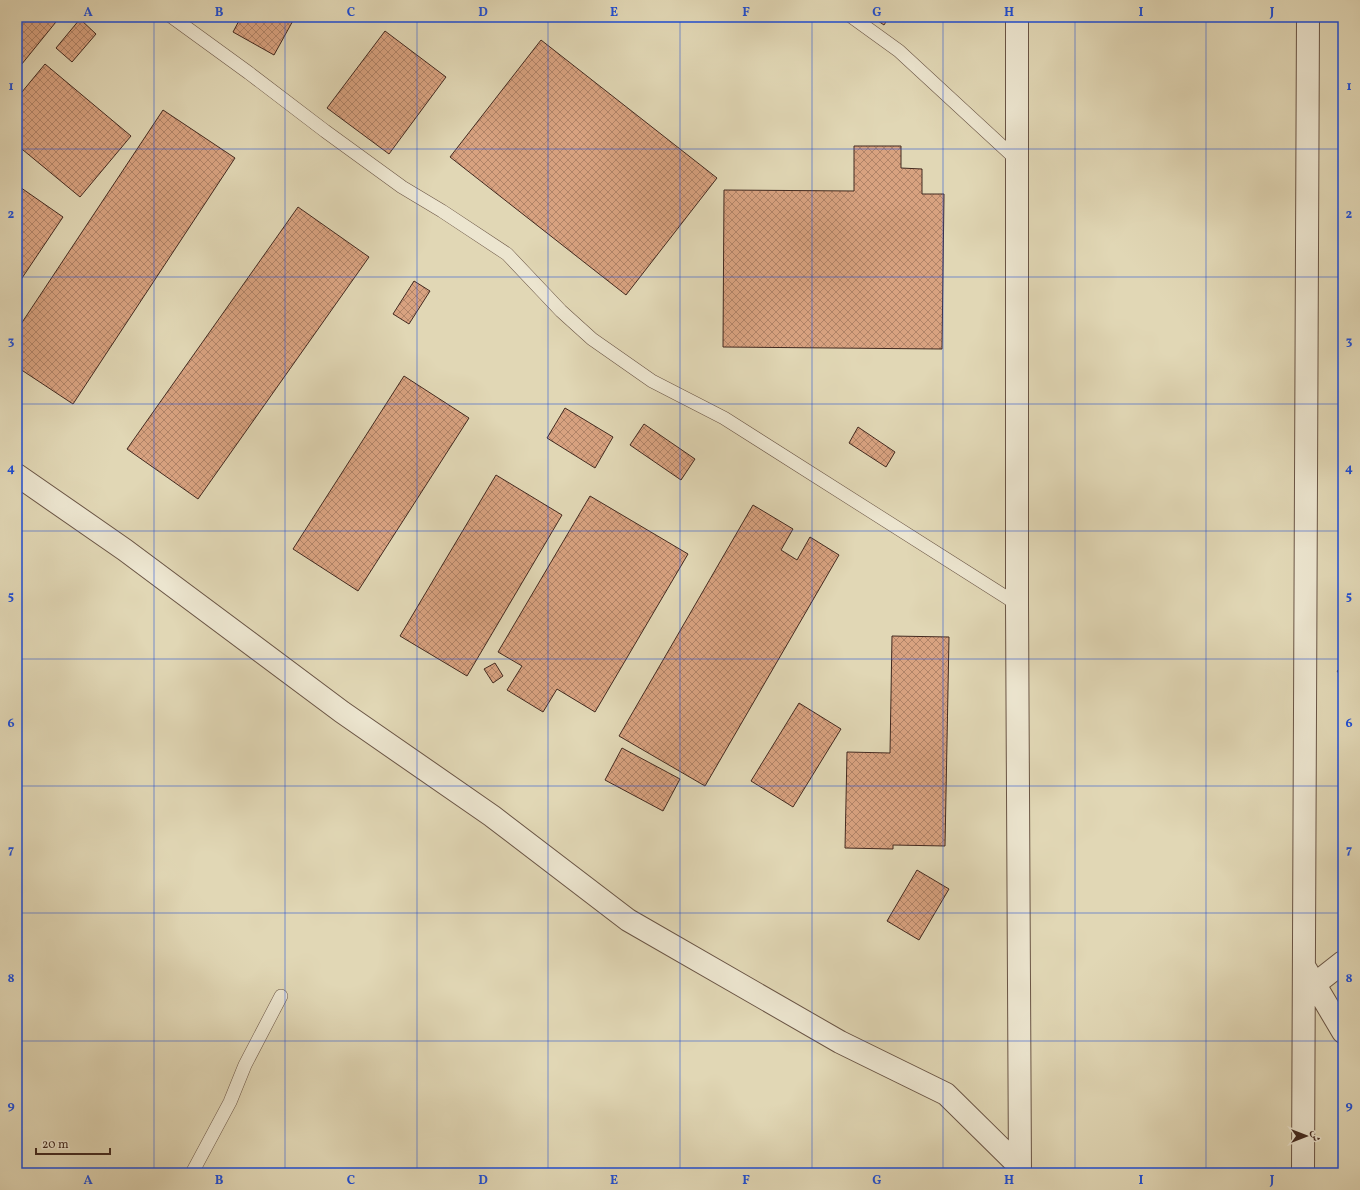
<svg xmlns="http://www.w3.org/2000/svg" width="1360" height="1190" font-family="Vollkorn,Amiri,serif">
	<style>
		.building { fill: url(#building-cross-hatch); stroke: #432a20 }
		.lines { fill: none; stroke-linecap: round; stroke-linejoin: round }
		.lane-casing { stroke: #6a5545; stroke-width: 14 }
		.street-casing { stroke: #6a5545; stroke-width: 24 }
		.lane { stroke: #ece5cf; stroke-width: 13 }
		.street { stroke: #ece5cf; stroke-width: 22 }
		.grid { fill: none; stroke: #1d4ed8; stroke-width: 1; stroke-opacity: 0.55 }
		.neatline { fill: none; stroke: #1d4ed8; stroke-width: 1.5 }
		.grid-label { font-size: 13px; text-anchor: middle; font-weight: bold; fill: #1d4ed8 }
	</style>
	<defs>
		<pattern id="building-cross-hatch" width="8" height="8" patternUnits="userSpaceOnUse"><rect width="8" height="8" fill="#d8a280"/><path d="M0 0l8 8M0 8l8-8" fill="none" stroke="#b18468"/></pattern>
	</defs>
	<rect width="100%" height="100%" fill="#e1d7b5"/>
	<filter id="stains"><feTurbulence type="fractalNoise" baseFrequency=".005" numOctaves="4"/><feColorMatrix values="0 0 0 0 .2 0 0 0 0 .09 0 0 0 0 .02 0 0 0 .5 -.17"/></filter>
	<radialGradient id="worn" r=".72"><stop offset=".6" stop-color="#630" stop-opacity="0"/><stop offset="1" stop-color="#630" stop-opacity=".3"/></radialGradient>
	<path class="building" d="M17,17H60L17,70Z
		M241,17H295L274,55L233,32Z
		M872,17H889L884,25Z
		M80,19L96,34L72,62L56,48Z
		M385,31L446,77L389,154L327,108Z
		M541,40L717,178L626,295L450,157Z
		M45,64L131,136L80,197L17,145V98Z
		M163,110L235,158L73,404L17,367V330Z
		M854,146H901V168L922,169V194H944L942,349L723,347L724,190L854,191Z
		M17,185L63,217L18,284L17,283Z
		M298,207L369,257L198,499L127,449Z
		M414,281L430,291L409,324L393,314Z
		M404,376L469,418L358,591L293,549Z
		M565,408L613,437L595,468L547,438Z
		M644,424L695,459L681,480L630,445Z
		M858,427L895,452L886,467L849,443Z
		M496,475L562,515L467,676L400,636Z
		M590,496L688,554L595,712L557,689L543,712L507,690L522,666L498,652Z
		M753,505L793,529L781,550L797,560L810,537L839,555L705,786L619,736Z
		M892,636L949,637L945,846L893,845V849L845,848L847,752L890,753Z
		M495,663L503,676L493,683L484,669Z
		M1343,667V679L1337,671Z
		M799,703L841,729L793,807L751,781Z
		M622,748L680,779L663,811L605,780Z
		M917,870L949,889L919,940L887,921Z"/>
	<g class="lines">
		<defs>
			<path id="lane" d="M172,17L249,73L325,131L402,187L442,211L507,254L561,311L592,339L652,381L724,418L1017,604
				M852,17L899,51L1016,159
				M192,1173L230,1102L245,1065L281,996"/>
			<path id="street" d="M1017,17V604L1020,1173
				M17,475L125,550L342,712L492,816L628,920L840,1042L946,1094L1019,1166
				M1304,966L1343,1032
				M1315,984L1343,962
				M1303,1173L1308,17"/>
		</defs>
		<use href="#lane" class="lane-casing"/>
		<use href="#street" class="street-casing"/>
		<use href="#lane" class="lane"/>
		<use href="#street" class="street"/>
	</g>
	<path class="grid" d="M154,17V1173M285,17V1173M417,17V1173M548,17V1173M680,17V1173M812,17V1173M943,17V1173M1075,17V1173M1206,17V1173M17,149H1343M17,277H1343M17,404H1343M17,531H1343M17,659H1343M17,786H1343M17,913H1343M17,1041H1343"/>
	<rect width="1360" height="1190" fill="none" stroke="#e1d7b5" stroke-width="44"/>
	<g transform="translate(1306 1136) rotate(90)" stroke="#ece5cf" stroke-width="3" paint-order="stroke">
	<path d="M0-3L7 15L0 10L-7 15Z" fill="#432a20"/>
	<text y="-6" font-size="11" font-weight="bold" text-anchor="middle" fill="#432a20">ش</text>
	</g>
	<path d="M36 1148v6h74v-6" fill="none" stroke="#432a20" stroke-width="2"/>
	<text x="42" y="1148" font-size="12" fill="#432a20" stroke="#ece5cf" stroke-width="3" paint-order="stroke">20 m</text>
	<rect x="22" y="22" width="1316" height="1146" class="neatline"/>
	<g class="grid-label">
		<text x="88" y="16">A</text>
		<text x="219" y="16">B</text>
		<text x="351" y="16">C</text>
		<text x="483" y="16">D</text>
		<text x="614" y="16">E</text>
		<text x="746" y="16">F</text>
		<text x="877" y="16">G</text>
		<text x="1009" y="16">H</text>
		<text x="1141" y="16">I</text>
		<text x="1272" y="16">J</text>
		<text x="11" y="90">1</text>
		<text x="1349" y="90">1</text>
		<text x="11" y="218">2</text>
		<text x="1349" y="218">2</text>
		<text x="11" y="345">3</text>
		<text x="1349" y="345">3</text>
		<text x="11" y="472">4</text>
		<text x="1349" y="472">4</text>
		<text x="11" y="600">5</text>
		<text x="1349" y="600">5</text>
		<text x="11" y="727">6</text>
		<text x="1349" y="727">6</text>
		<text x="11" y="854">7</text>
		<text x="1349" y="854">7</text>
		<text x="11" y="982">8</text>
		<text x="1349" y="982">8</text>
		<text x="11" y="1109">9</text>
		<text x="1349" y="1109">9</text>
		<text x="88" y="1184">A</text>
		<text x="219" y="1184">B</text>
		<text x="351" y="1184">C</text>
		<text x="483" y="1184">D</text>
		<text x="614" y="1184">E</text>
		<text x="746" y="1184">F</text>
		<text x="877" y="1184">G</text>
		<text x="1009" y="1184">H</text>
		<text x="1141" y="1184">I</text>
		<text x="1272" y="1184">J</text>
	</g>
	<rect width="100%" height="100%" filter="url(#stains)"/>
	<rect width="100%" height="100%" fill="url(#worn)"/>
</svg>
